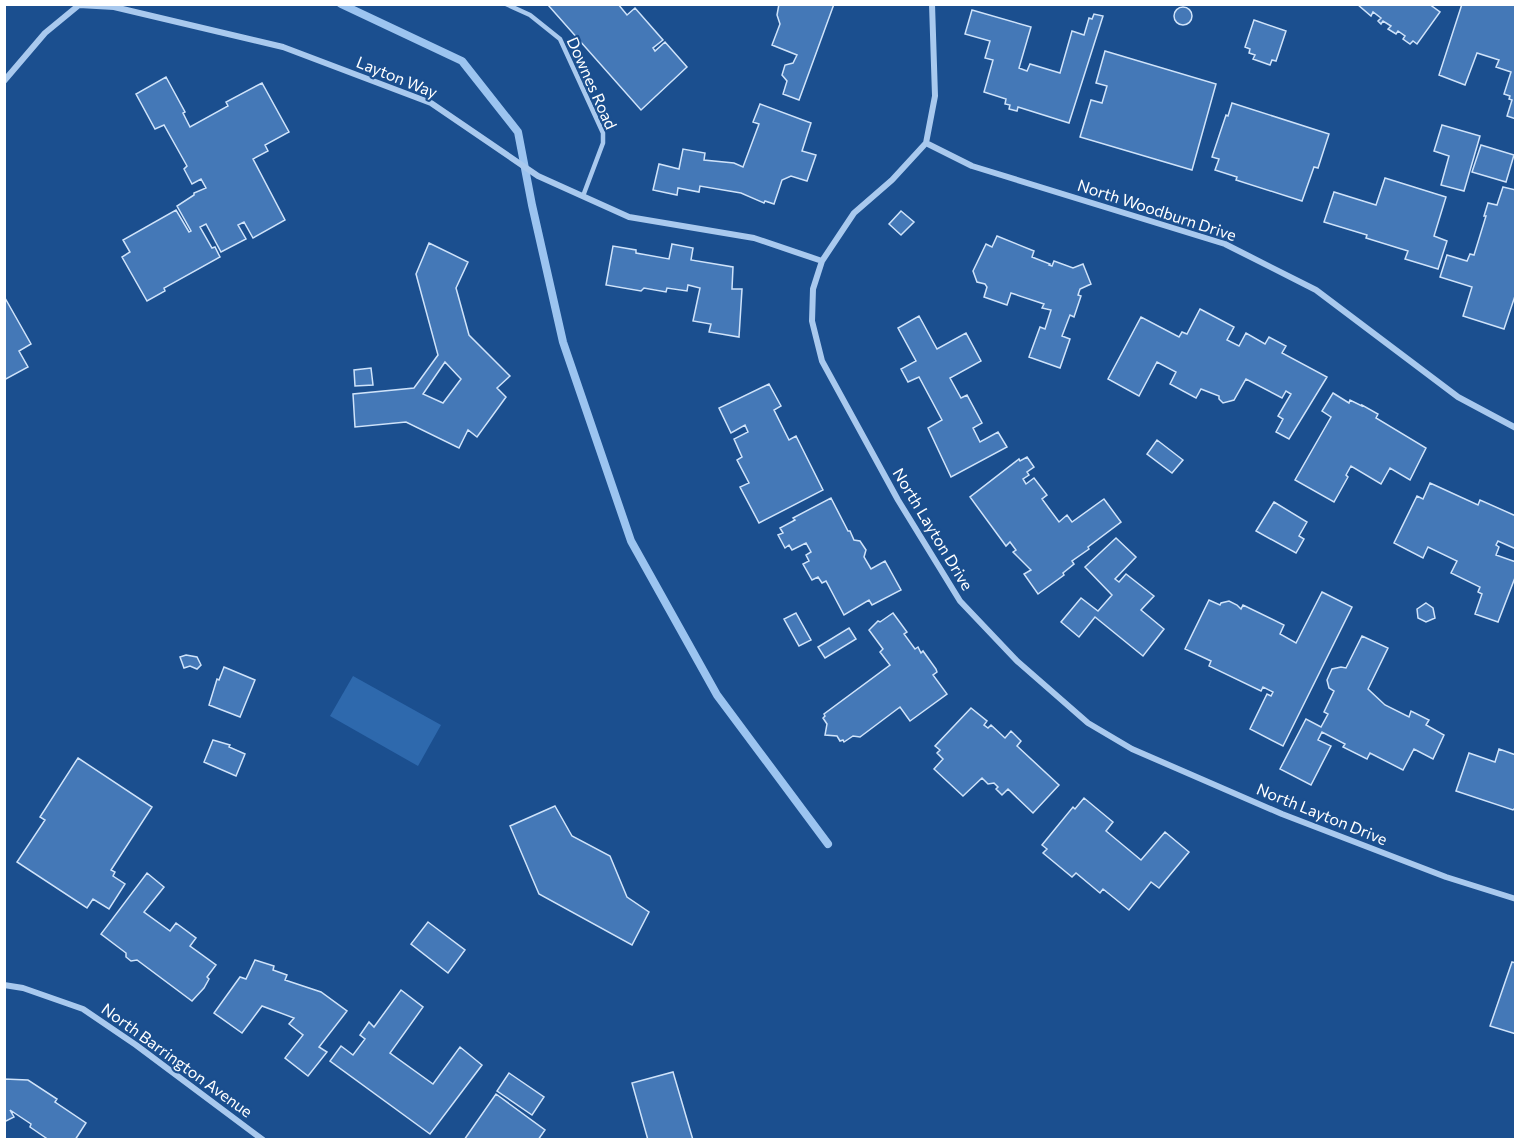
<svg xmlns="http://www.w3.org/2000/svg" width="1520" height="1144" font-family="Commissioner,sans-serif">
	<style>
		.green { fill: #2e69ad }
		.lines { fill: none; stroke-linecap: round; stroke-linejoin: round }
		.stream { stroke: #9cc4f0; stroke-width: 8 }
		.building { fill: #4478b7; stroke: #cfe3fa; stroke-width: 1.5; fill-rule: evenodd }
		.service { stroke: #a9c9ee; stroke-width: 4.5 }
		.minor { stroke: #a9c9ee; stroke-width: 6 }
		.labels { text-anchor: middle; stroke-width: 4.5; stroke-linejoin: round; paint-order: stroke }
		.street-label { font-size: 16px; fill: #fff; stroke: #1b4f8f }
	</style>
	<rect width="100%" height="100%" fill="#1b4f8f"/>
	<path class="green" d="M353,676L441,725L418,766L330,716Z"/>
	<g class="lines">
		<path class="stream" d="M341,4L462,61L518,132L532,205L563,342L631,541L717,695L828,844"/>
	</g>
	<path class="building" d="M618,4L627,15L635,8L663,40L653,48L655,51L665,42L687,67L641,110L548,5Z
		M779,4H834L799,100L783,94L787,81L782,75L785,65L793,63L797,55L772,45L780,24L777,15Z
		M1357,4H1429L1440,12L1417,44L1413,41L1410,44L1403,39L1405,36L1398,31L1396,34L1388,29L1391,26L1383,21L1381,24L1378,21L1381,18L1373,12L1371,16Z
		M1462,4H1516V119L1507,116L1512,100L1509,99L1510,96L1504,94L1511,72L1496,67L1499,60L1477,53L1465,85L1439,75Z
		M1174 16a9 9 0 1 1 18 0a9 9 0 1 1-18 0Z
		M972,10L1031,27L1019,68L1027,71L1030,64L1060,73L1072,31L1084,35L1089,18L1092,19L1094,14L1103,16L1069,123L1018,107L1017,111L1009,109L1010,105L1005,104L1006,99L984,92L993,60L985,58L990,41L965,34Z
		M1254,20L1286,31L1276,61L1272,60L1270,65L1253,59L1255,55L1249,53L1250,49L1245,47Z
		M1105,51L1216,84L1192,170L1080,137L1091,100L1102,103L1107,86L1096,83Z
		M166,77L185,112L183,113L190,127L228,106L226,102L262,83L289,132L265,145L268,151L253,159L285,220L253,238L244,222L238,225L246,239L221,252L206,224L200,227L212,248L215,247L220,257L164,288L165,291L147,301L122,257L130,252L123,240L176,210L189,232L191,231L177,206L194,195V193L206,188L201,179L192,184L184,169L187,166L164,125L155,129L136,94Z
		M1232,103L1329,134L1318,168L1314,167L1302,201L1236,180L1237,177L1215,170L1219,159L1212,157L1226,115L1228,116Z
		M760,104L811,123L802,151L816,155L807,181L791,176L782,180L774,204L765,201L764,203L741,193L700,186L699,192L678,188L677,195L653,190L659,164L679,169L683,149L705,153L704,160L734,163L743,167L759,124L753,122Z
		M1442,125L1480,136L1464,191L1441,185L1449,156L1434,151Z
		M1481,145L1514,155L1506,182L1472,172Z
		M1385,178L1446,197L1434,236L1447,241L1438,269L1405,259L1408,251L1366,238L1367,235L1324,222L1334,192L1376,205Z
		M1503,187L1516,190V293L1504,329L1463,316L1472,287L1440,277L1447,255L1467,261L1470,254L1474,255L1486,216H1484L1488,203L1497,205Z
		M901,211L914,222L901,235L889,224Z
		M997,236L1034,251L1032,257L1050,264L1049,265L1052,266L1054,261L1073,268L1083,264L1091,284L1080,289L1078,295L1081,296L1074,317L1070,315L1062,336L1070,339L1060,368L1029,357L1040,327L1045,329L1051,310L1042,308L1044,304L1011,293L1007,305L984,297L987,287L985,284L977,282L973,271L986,244L992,247Z
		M429,243L468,262L456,288L469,335L510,376L497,388L506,397L477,437L468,430L459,448L406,422L355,427L353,394L414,388L438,355L416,274ZM445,362L461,379L443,403L423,394Z
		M672,244L693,248L691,260L733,267L732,289H742L739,337L709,332L711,324L693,321L700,288L688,285L687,291L667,288L666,292L644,288L641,291L606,285L613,246L636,250V253L669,259Z
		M5,298L31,344L19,351L28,367L4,380Z
		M1200,309L1234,327L1227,340L1239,346L1246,333L1265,344L1269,337L1286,346L1282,353L1327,377L1289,439L1276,432L1283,419L1278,416L1291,394L1286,391L1282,398L1246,379L1234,400L1223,403L1219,399V396L1201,389L1196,398L1170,384L1176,372L1157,362L1139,396L1108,379L1141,317L1179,337L1182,332L1187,334Z
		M919,316L937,349L966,333L981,361L950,378L961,398L967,395L982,423L973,428L980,442L998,432L1007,447L951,477L928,428L942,420L919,377L908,382L901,369L916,361L898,328Z
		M371,368L373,385L355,386L354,370Z
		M769,384L781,406L774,410L789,440L796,436L823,490L759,523L740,487L749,483L737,460L742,457L734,439L748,432L745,425L731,433L719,408Z
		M1333,393L1349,403L1350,400L1362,406V405L1378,414L1376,418L1426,448L1410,480L1390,468L1381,484L1351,466L1346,475L1348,477L1334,502L1295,480L1331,417L1322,411Z
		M1157,440L1183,460L1172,473L1147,454Z
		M1027,457L1034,467L1027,472L1029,475L1023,479L1026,484L1034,478L1047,495L1042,499L1059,522L1067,515L1072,522L1104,499L1121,522L1088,547L1089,549L1072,561L1074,564L1063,573L1064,575L1038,594L1024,574L1031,570L1013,552L1016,550L1010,542L1006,546L970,497L1019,459L1020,461Z
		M1430,483L1478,505L1480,500L1516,516V549L1498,541L1496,545L1499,547L1496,555L1516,562V575L1498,622L1475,614L1482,594L1478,592L1480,587L1451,573L1457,561L1428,547L1423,558L1394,543L1417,496L1423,499Z
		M831,498L848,531H850L854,540L860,541L866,550L864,557L871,569L885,561L901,590L872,605L869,600L844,615L826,581L822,583L818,577L812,580L803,564L809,561L806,555L811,552L806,543L792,550L789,545L785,548L778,535L783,533L780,528L795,520L793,518Z
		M1274,502L1307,522L1299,536L1304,539L1296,553L1256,531Z
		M1116,538L1136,557L1115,579L1119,582L1126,574L1154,596L1141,610L1164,629L1143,656L1095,617L1079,637L1061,622L1081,598L1098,611L1112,595L1085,567Z
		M1322,592L1352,607L1283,746L1250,729L1267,694L1271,696L1273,692L1263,687L1261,691L1209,666L1211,661L1185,649L1209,600L1220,605L1221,603L1229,601L1237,605L1241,609L1243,605L1284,625L1280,634L1296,643Z
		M1426,603L1433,608L1435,618L1426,622L1418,618L1417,609Z
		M796,613L811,640L799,646L784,619Z
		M893,613L907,632L904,634L915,649L918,647L921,653L923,651L936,669L937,672L933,675L947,694L910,721L900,707L860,737L853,736L844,742L843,740L840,741L837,736L825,735L827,724L823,718L825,716L824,714L890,665L880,652L883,649L869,630L878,621L880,622Z
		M849,628L856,639L825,658L818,647Z
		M1362,636L1388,648L1368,689L1385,705L1409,717L1411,711L1429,720L1426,725L1444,735L1433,759L1414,749L1403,770L1370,753L1367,759L1343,747L1345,744L1322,732L1318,740L1331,746L1311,785L1280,769L1306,719L1321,727L1328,714L1324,712L1334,691L1329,688L1327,680L1332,669L1341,667L1346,668Z
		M186,655L197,657L201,665L197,669L190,666L184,668L180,657Z
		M224,667L255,680L240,717L209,705L217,679L219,680Z
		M971,708L987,721L984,725L988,728L991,725L1005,738L1011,731L1021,741L1017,746L1059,785L1033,813L1008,789L1002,795L996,789L998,787L994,783L988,784L982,778L963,796L934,769L943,759L937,753L940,750L935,746Z
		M213,740L230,745L229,747L245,754L236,776L204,762Z
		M1499,749L1516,755V807L1513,810L1456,791L1469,753L1495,762Z
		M78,758L152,807L111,870L115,872L113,876L125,884L109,909L93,899L87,908L17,862L45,820L40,817Z
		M1084,798L1113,822L1106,831L1141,860L1165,832L1189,852L1159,888L1151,882L1129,910L1103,889L1100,893L1076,873L1072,877L1043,853L1047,849L1042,845L1073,807L1075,809Z
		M555,806L572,836L610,856L627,897L649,912L632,945L539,894L510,826Z
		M147,873L164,887L144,912L170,931L176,923L196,938L190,946L216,965L207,977L209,979L204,988L192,1001L137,960L131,961L126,957V953L101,934Z
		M428,922L465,950L448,973L411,944Z
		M255,960L274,966L273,970L287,975L285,980L321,992L347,1011L319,1047L327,1052L308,1076L285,1058L303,1035L289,1024L294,1018L262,1006L242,1033L214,1013L240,977L246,979Z
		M1512,962L1516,963V1034L1490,1026Z
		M401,990L423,1007L390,1053L433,1084L460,1047L482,1065L430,1134L330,1061L341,1046L353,1055L365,1039L360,1035L369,1022L374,1027Z
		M673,1072L693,1140H648L632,1083Z
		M509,1073L544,1097L532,1115L497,1091Z
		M4,1079L28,1080L57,1099L55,1102L86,1123L75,1140H49L30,1127L31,1124L10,1110L14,1117L4,1122Z
		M496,1094L545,1130L538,1140H464Z"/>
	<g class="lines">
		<path class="service" d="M506,4L530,15L560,39L603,133V143L583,196"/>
		<path class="minor" d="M4,81L45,33L79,5L114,7L283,47L431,103L538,176L629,217L754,238L822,261
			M926,143L892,180L854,213L822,261L813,289L812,321L822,361L898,500L960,601L1017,661L1088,723L1132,749L1282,814L1446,877L1516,899
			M926,143L972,166L1225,244L1316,290L1458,397L1516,428
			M926,143L935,96L932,4
			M4,985L23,988L83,1009L136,1045L263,1140"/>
	</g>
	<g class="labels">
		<g class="street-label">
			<text transform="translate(397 77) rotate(22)" y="6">Layton Way</text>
			<text transform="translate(592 83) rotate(66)" y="6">Downes Road</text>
			<text transform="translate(1157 210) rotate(18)" y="6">North Woodburn Drive</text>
			<text transform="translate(933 529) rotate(59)" y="6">North Layton Drive</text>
			<text transform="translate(1322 814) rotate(22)" y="6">North Layton Drive</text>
			<text transform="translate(177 1060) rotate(36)" y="6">North Barrington Avenue</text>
		</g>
	</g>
	<rect width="1520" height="1144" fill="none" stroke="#ffffff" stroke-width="12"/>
</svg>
